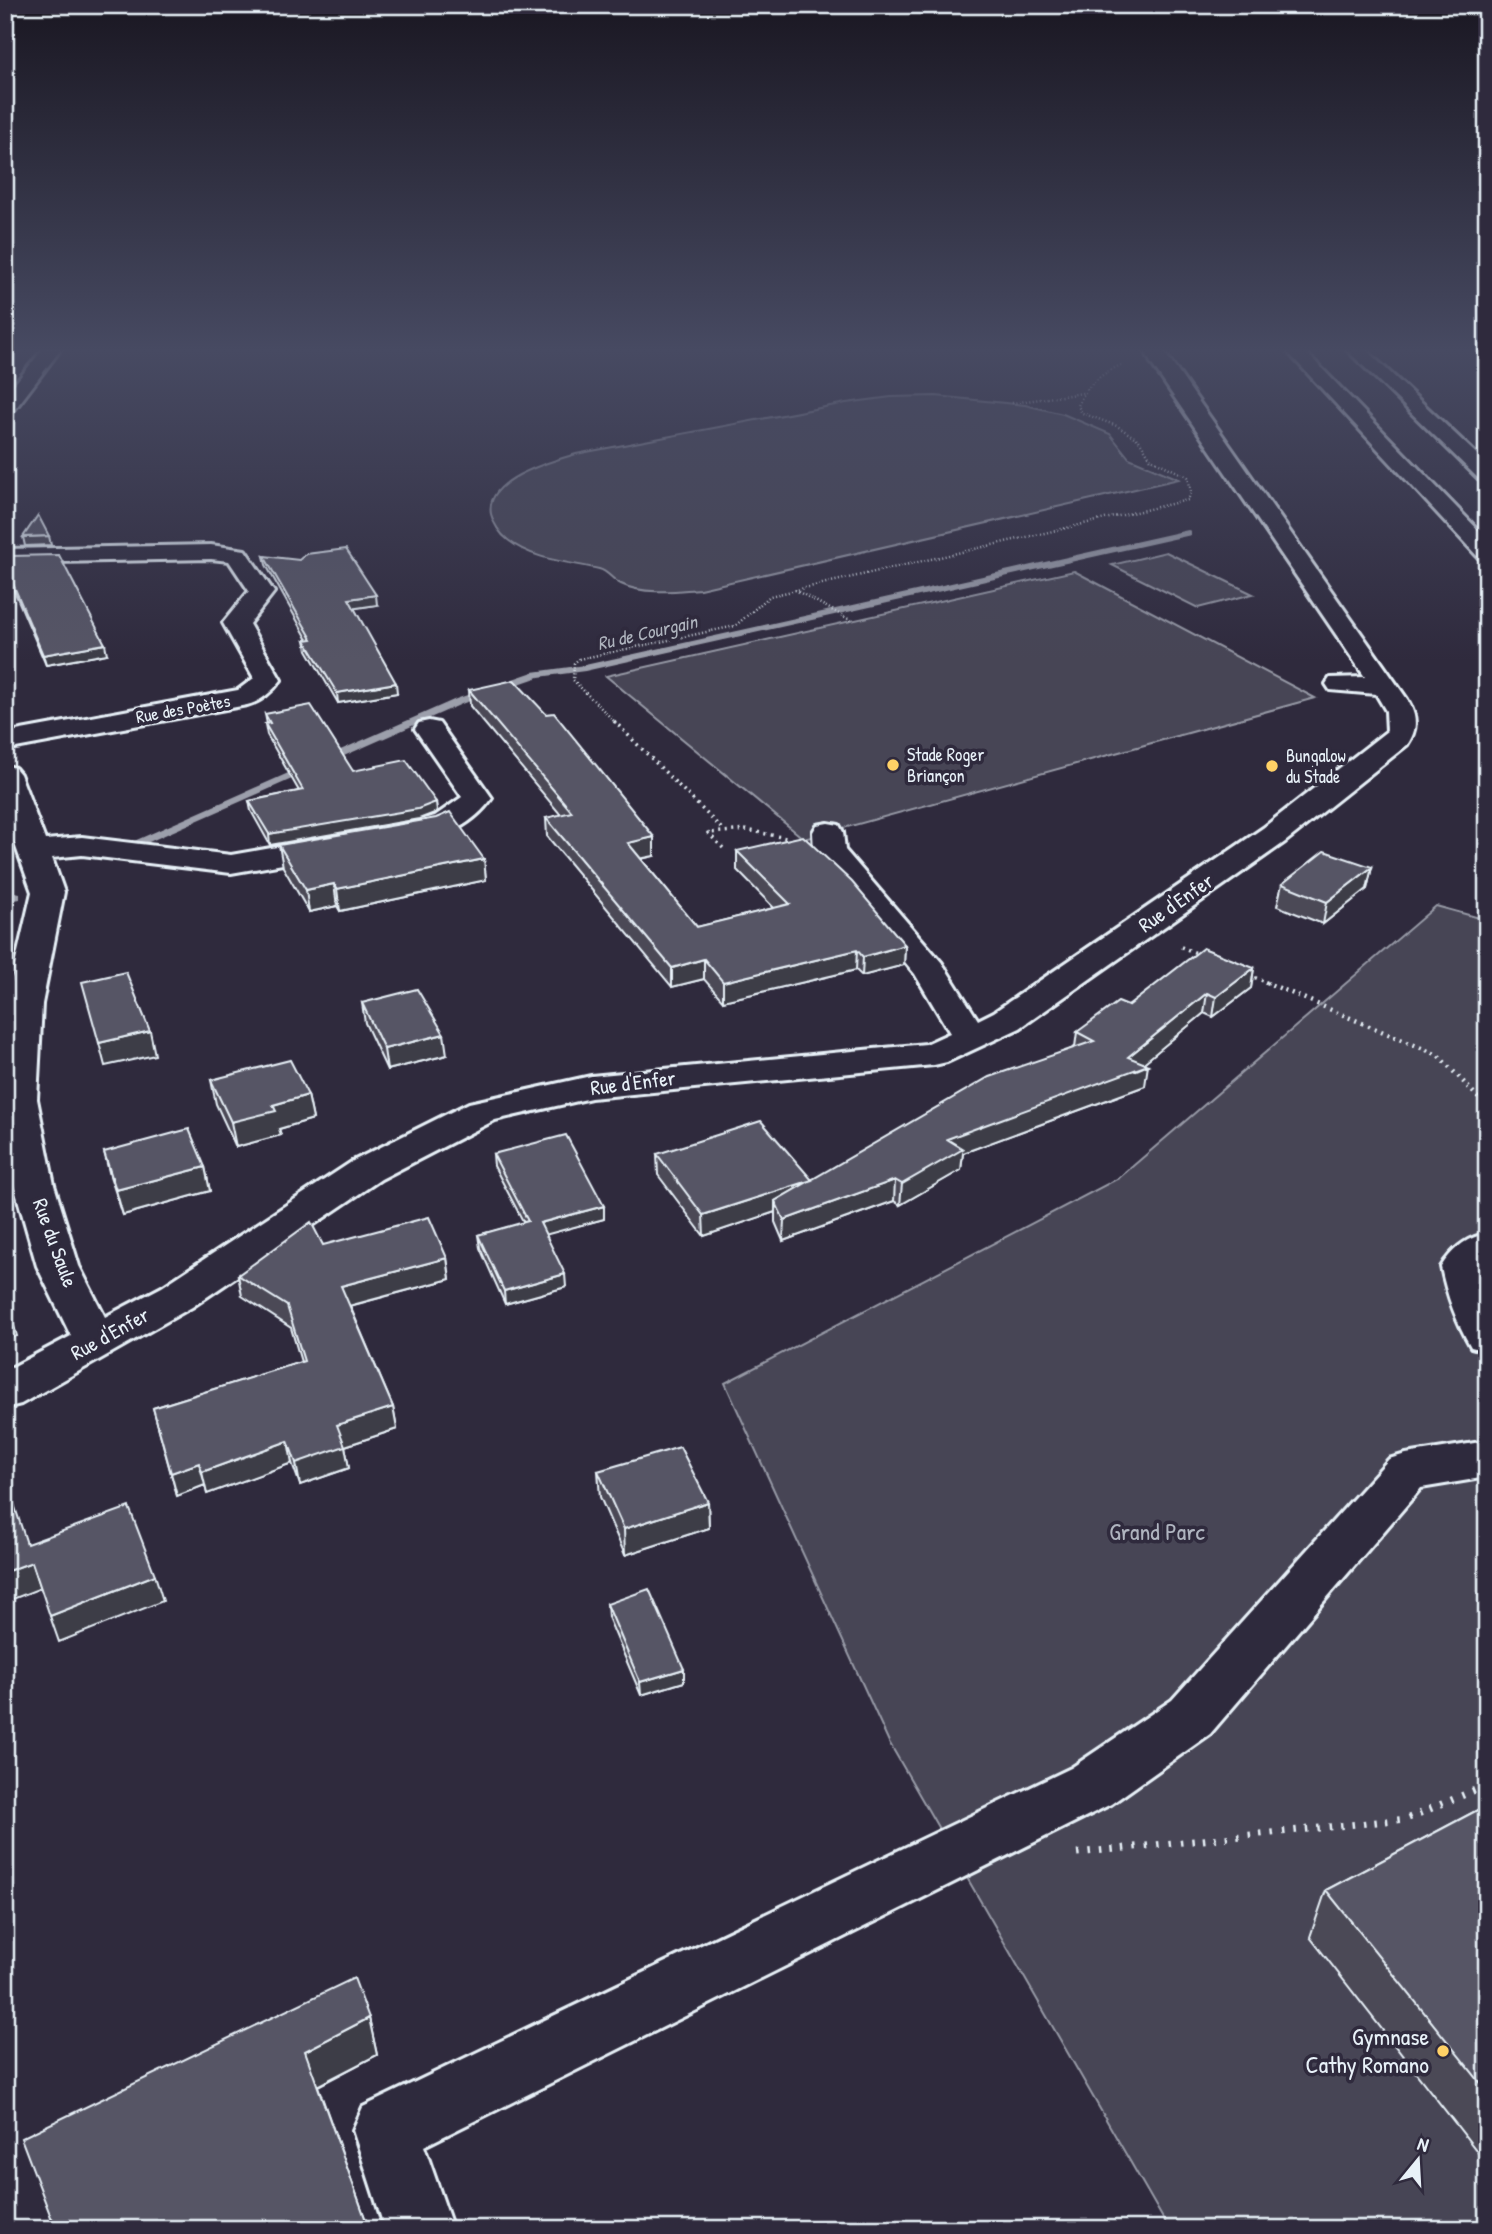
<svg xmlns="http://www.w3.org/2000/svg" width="1492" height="2234" font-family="'Patrick Hand',sans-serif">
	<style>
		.green { fill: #464455; stroke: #979aa6; stroke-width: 2 }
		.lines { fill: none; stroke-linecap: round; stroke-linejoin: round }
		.stream { fill: #9c9fab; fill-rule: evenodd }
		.minor-casing { stroke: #e8f1f8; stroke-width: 6 }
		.highway-casing { stroke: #e8f1f8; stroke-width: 6 }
		.path-far3 { stroke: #e8f1f8; stroke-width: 2.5; stroke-dasharray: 1 2.5; stroke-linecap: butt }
		.path-far2 { stroke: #e8f1f8; stroke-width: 3.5; stroke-dasharray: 2 4.5; stroke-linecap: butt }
		.path-far1 { stroke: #e8f1f8; stroke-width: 4.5; stroke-dasharray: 2 5; stroke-linecap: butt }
		.path { stroke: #e8f1f8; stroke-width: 7; stroke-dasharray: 2.5 9; stroke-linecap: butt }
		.minor { fill: #2f2a3d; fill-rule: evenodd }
		.highway { fill: #2f2a3d; fill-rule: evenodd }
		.wall { fill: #4b4957; stroke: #e8f1f8; stroke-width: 2 }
		.shaded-wall { fill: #3d3c47; stroke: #e8f1f8; stroke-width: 2 }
		.building { fill: #575565; stroke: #e8f1f8; stroke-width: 2 }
		.poi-dot { fill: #ffd166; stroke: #2f2a3d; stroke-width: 2.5 }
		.labels { text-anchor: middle; stroke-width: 7; stroke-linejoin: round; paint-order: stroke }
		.far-street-label { font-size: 18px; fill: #e8f1f8; stroke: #2f2a3d }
		.far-poi-label { font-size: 18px; fill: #e8f1f8; stroke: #2f2a3d; text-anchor: start }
		.far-water-label { font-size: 19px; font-style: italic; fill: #afb4be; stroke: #2f2a3d }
		.street-label { font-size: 21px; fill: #e8f1f8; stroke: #2f2a3d }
		.near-park-label { font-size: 24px; fill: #afb4bf; stroke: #2f2a3d }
		.near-poi-label { font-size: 24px; fill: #e8f1f8; stroke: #2f2a3d; text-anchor: end }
	</style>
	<rect width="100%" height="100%" fill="#2f2a3d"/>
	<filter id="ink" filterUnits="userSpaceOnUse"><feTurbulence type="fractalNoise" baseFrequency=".0143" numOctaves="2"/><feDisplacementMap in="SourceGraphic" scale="14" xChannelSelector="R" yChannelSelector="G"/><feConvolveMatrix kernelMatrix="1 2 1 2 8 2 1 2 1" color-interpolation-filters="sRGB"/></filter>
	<g filter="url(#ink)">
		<path class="green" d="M936,396L1025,405L1063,414L1110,434L1129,458L1179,479L700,589C676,591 643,595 621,584C612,580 608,571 599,569C569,562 533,560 508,540C500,534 493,523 491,514C484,479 552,461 576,454L846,403L891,397Z
			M1166,552L1253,594L1198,608L1112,565Z
			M1074,571L1315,698L804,839L606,676Z
			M1436,906L1487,920V2229H1169L889,1742L725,1383L1119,1178Z"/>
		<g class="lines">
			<path class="stream" d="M1188,530L1191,531V535L585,671L539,677L464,703L142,845H134L132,842L456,699L533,672L585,665Z
				M15,892L20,893V899L5,902V894Z"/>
			<defs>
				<path id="minor" d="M43,349H61L12,413L5,415V396Z
					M1144,349H1162L1407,699C1417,716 1418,729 1407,745L1285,842L1020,1028L947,1062L934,1065L591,1098L495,1120L381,1179L192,1307L21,1404L5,1408V1371L71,1336L37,1266L14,1185L5,1135L6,1004L32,892L5,816V765L15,768L20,774L45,840L82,837L231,855L334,837L345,839L350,846L345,853L334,855L231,873L82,855L52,858L64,892L42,1004L37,1099L54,1185L79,1266L105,1317L162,1287L353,1161L469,1103L591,1076L926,1044L950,1033L915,974L814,852L813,832L817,825L828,823L839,825L843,832L845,850L942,963L978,1020L994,1012L1263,828L1387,731L1386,711L1376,694L1330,690L1326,684L1330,678L1365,677L1151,363Z
					M211,545L245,550L274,592L249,624L281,680C273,691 260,702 247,705L5,750V733L238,690L254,678L223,623L249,591L229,561L211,559L5,563V549Z
					M429,721L439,723L492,798C473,826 430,848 396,840L392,833L396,826L435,816L462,797L415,729L419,723Z
					M1481,1235H1487V1268L1484,1270L1487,1282V1351L1471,1347C1456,1321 1447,1296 1441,1267C1451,1251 1463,1240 1481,1235Z
					M1487,1441V1477L1421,1488L1210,1734L1111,1804L424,2146L453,2229H385L353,2130L363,2107L1071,1768L1172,1700L1389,1459L1406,1454Z"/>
				<path id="highway" d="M1285,349H1303L1487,539V560L1479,558Z
					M1346,349H1365L1487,464V482L1480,480Z"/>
			</defs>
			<use href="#minor" class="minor-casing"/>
			<use href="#highway" class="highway-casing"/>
			<path class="path-far3" d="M1012,403L1083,393
				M795,590L852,621
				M616,723L573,680L574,663L579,659L735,626L770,596L1188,500L1191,492L1188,477L1151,459L1139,440L1117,426L1082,413L1078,406C1086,385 1101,374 1121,365"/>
			<path class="path-far2" d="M614,721L722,829
				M723,848L708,833L747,830L786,838
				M1181,947L1199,954
				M1249,975L1270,984"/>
			<path class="path-far1" d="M1265,982L1438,1055L1487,1107"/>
			<path class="path" d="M1077,1853L1406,1819L1487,1785"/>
			<use href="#minor" class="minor"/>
			<use href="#highway" class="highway"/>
		</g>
		<path class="wall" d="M49,536L51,545L25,546L23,537Z
			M264,556L377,605L354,608L397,693L338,703L307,650L305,640H308L266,565Z
			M5,561L107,654L46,665L6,572Z
			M469,690L654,856L641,859L697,927L774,908L737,870V851L905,945L904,965L862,976L856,970L723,1001L704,979L672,987L547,836L546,818L561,815L470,706Z
			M265,714L353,771L436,802L437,812L419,819L270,845L251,811L249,801L299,791L267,735L265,724H267Z
			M279,845L484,859L486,880L340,911L337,906L309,912L283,867Z
			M1372,867L1367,889L1323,924L1277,906L1282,884Z
			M1254,968L1251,988L1213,1017L1204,1013L1143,1063L1145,1086L963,1153L961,1170L900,1205L894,1201L783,1241L775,1222V1212L704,1236L658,1175L657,1154L812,1180L1075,1047L1077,1032L1128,1006Z
			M362,1003L447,1055L387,1070L365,1023Z
			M211,1080L308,1095L313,1119L279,1129L281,1135L236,1147L216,1104Z
			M104,1152L205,1167L210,1191L123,1215L110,1176Z
			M493,1154L604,1206V1219L546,1234L566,1287L505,1304L480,1248L478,1235L524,1223L494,1166Z
			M323,1245L447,1258L450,1279L350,1306L393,1407L397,1429L345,1446L349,1468L300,1485L292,1463L207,1494L205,1485L177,1496L153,1408L301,1362L291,1328L242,1296L238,1275Z
			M598,1471L708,1502L709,1528L625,1555L600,1497Z
			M607,1604L684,1669V1682L641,1695L608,1617Z
			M1487,1805V2164L1310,1937L1326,1890Z
			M369,2018L377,2055L318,2086L369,2229H57L51,2217Z"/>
		<path class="shaded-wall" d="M376,595L377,605L350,609L349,599Z
			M105,644L107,654L46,665L43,655Z
			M396,683L397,693L338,703L337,693Z
			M436,802L437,812L419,819L270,845L269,834Z
			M654,837V856L629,861L628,843Z
			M484,859L486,880L340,911L337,889Z
			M1372,867L1367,889L1323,924L1327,902Z
			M334,884L337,906L309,912L306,890Z
			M905,945L904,965L862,976L863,957Z
			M857,950L856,970L723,1001V982Z
			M704,959V979L672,987V968Z
			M1254,968L1251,988L1213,1017L1216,997Z
			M1207,993L1204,1013L1134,1071L1148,1065L1145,1086L963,1153L961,1170L900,1205L902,1184L947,1139L1128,1057Z
			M150,1031L155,1055L105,1066L99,1043Z
			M444,1034L447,1055L387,1070L384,1049Z
			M308,1095L313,1119L279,1129L281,1135L236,1147L231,1122L273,1105Z
			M205,1167L210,1191L123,1215L116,1190Z
			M812,1180L775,1201V1212L704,1236L703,1215Z
			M895,1180L894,1201L783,1241L784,1220Z
			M604,1206V1219L541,1236L540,1223Z
			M447,1258L450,1279L345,1307L341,1286Z
			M565,1274L566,1287L505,1304L504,1291Z
			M11,1316L17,1336L5,1340V1318Z
			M393,1407L397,1429L345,1446L349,1468L300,1485L296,1463L337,1425Z
			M288,1441L292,1463L207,1494L202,1472Z
			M199,1463L205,1485L177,1496L171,1473Z
			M708,1502L709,1528L625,1555L624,1529Z
			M32,1562L41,1588L5,1602V1572Z
			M155,1575L163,1601L59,1642L50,1616Z
			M684,1669V1682L641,1695L640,1682Z
			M369,2018L377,2055L315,2087L305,2051Z"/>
		<path class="building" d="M38,515L49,536L23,537Z
			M346,549L376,595L349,599L396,683L337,693L305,640L312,639L264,556L299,560L306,554Z
			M59,555L105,644L43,655L5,565V561L9,556Z
			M514,680L546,714L554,713L654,837L628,843L697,927L790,904L737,851L803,836L852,882L905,945L863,957L857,950L723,982L704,959L672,968L546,818L572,812L469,690Z
			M311,705L353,771L406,760L436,802L418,809L269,834L249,801L303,790L265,724L270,723L265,714Z
			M450,812L484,859L337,889L334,884L306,890L279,845L436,818Z
			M1324,851L1372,867L1327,902L1282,884Z
			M1203,948L1254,968L1216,997L1207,993L1128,1057L1148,1065L947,1139L963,1149L902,1184L895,1180L784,1220L775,1201L989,1077L1094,1041L1077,1032L1118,1002L1128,1006Z
			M126,972L150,1031L99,1043L82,982Z
			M417,989L444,1034L384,1049L362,1003Z
			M290,1060L308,1095L273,1105L276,1111L231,1122L211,1080Z
			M761,1121L812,1180L703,1215L657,1154Z
			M189,1129L205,1167L116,1190L104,1152Z
			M566,1135L604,1206L540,1223L565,1274L504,1291L478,1235L528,1221L493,1154Z
			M429,1217L447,1258L341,1286L393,1407L337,1425L345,1446L296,1463L288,1441L202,1472L199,1463L171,1473L153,1408L304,1361L287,1306L238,1275L311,1222L323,1245Z
			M5,1303L11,1316L5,1318Z
			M680,1447L708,1502L624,1529L598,1471Z
			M12,1498L27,1544L129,1507L155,1575L50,1616L32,1562L5,1572V1501Z
			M649,1589L684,1669L640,1682L607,1604Z
			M1487,1805V2091L1326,1890Z
			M354,1978L369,2018L305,2051L369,2229H61L51,2217L21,2138Z"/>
	</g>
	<linearGradient id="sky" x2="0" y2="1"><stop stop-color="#1a1722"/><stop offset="0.53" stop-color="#474a62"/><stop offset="1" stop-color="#474a62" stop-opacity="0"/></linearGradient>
	<rect width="1492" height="661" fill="url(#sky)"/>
	<g class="poi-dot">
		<circle cx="893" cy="765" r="7"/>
		<circle cx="1272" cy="766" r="7"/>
		<circle cx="1443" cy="2051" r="7"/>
	</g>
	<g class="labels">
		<g class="far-street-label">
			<text transform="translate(183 709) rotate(-10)" y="6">Rue des Poètes</text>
		</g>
		<g class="far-poi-label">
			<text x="907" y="761">Stade Roger<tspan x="907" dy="21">Briançon</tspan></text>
			<text x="1286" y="762">Bungalow<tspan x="1286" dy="21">du Stade</tspan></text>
		</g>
		<g class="far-water-label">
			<text transform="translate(647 632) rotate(-13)" y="7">Ru de Courgain</text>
		</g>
		<g class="street-label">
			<text transform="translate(1176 903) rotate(-35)" y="7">Rue d'Enfer</text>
			<text transform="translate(633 1083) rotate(-7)" y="7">Rue d'Enfer</text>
			<text transform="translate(55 1243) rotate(70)" y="7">Rue du Saule</text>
			<text transform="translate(110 1334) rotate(-29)" y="7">Rue d'Enfer</text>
		</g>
		<g class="near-park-label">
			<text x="1157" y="1540">Grand Parc</text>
		</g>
		<g class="near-poi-label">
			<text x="1429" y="2045">Gymnase<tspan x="1429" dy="28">Cathy Romano</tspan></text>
		</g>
	</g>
	<rect width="1492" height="2234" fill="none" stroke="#2f2a3d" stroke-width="28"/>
	<rect x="14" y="14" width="1464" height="2206" fill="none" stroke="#e8f1f8" stroke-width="2.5" filter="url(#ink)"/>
	<g transform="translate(1418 2160) rotate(18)" stroke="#2f2a3d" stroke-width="5" paint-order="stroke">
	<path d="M0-5L12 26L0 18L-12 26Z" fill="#e8f1f8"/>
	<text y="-10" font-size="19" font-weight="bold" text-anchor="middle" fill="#e8f1f8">N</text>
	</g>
</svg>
